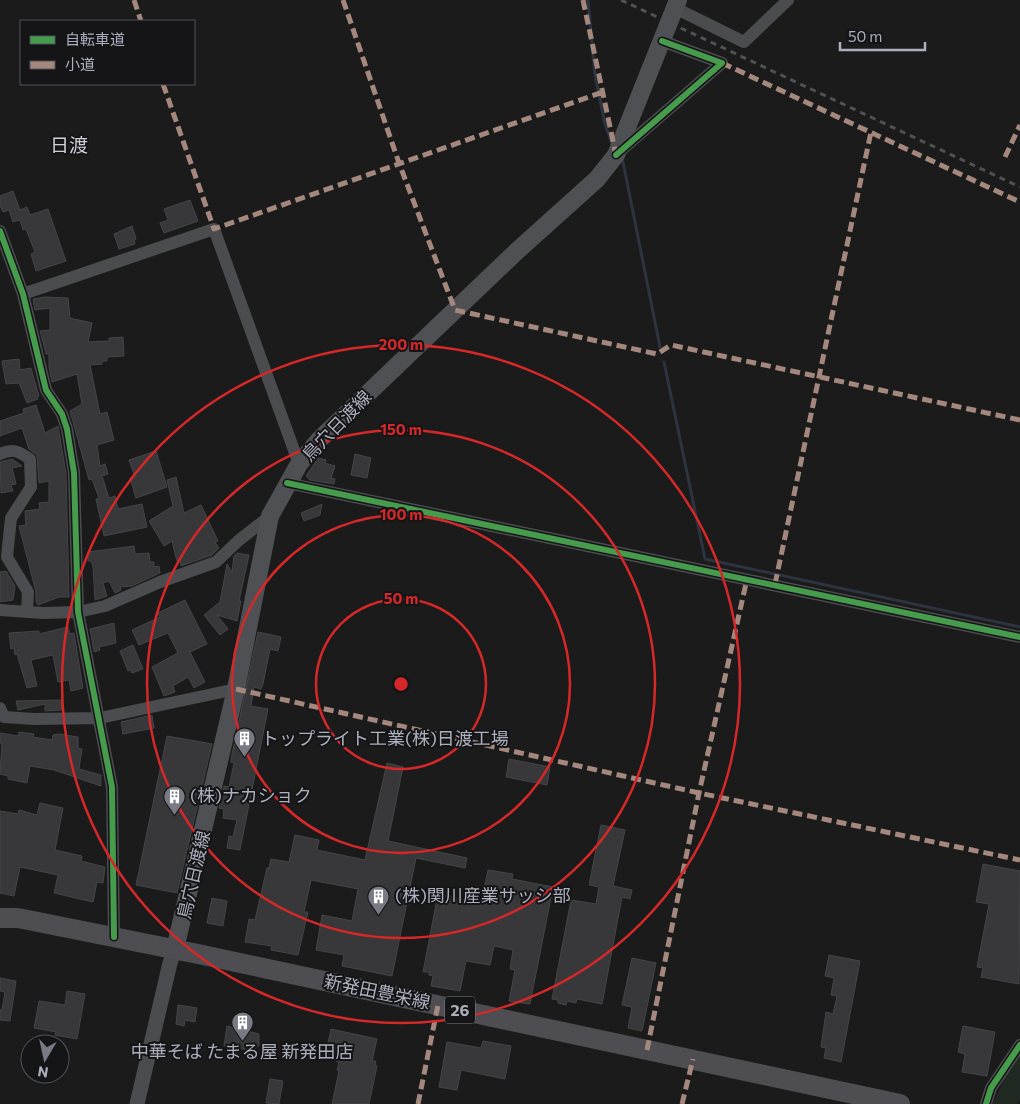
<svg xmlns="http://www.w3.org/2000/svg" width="1020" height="1104" font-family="Commissioner,'Noto Sans JP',sans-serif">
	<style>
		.green { fill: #212923 }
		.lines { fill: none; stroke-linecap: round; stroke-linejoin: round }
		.stream { stroke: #2d343f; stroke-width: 3 }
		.building { fill: #38383a; stroke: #444548 }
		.minor { stroke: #4b4c4f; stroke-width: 12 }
		.tertiary { stroke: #4b4c4f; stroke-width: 15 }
		.secondary { stroke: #4f5053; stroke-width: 18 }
		.primary { stroke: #4e4e52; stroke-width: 20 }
		.rail { stroke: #505154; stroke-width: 3; stroke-dasharray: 6 5; stroke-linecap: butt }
		.quiet { stroke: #a5887d; stroke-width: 5; stroke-dasharray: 10 5; stroke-linecap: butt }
		.cycleway-casing { stroke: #151518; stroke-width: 9 }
		.cycleway { stroke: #469c4c; stroke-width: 6 }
		.ring { fill: none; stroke: #d62828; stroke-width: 2.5 }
		.labels { text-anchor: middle; stroke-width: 4; stroke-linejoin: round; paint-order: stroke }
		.shield { fill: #151518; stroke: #7f818b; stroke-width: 1 }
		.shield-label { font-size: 16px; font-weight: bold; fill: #acafbc }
		.street-label { font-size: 18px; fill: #acafbc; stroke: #151518 }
		.poi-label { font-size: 18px; fill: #acafbc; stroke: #151518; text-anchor: start }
		.neighbourhood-label { font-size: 19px; fill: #cecfd8; stroke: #151518 }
		.centre { fill: #d62828; stroke: #151518; stroke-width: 2.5 }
		.ring-label { font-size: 15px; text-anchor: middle; font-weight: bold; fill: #d62828; stroke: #151518; stroke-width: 4; stroke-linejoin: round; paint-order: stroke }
	</style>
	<rect width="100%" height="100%" fill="#1b1b1c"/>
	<path class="green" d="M1020,1055V1100L1017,1104H993L1006,1075Z"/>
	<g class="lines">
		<path class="stream" d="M588,0L595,75L605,124L612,144
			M619,158L623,162L660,347
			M664,362L705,559L1020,627"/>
	</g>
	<path class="building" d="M13,191L20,210L27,207L30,215L48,209L66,261L36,271L31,254L35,252L26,229L23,230L20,220L13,222L9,210L3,212L0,205V196Z
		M190,200L198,221L164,233L160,223L168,220L164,209Z
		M132,226L136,239L134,240L135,244L119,249L114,234Z
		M45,297L68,298L70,318L92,323L88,342L109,341V338L123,337L124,356L107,357V361H102V364L90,365L100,414L107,412L114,440L97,445L100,466L105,464L108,474L102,476L109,498L115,496L118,509L142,504L147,527L104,536L96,499L99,498L92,479L89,480L70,411L82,404L77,374L52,382L49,367V354H46L40,331L50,330V308L35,310L33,299Z
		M19,359L20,370L31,368L39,396L37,397L38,399L27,403L19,383L6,384L2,361Z
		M36,405L45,433L58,426L59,431L66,474L69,597H59L38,605L36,602V592L19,526L26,525L25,511L40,509L39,503L49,502V481L39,483L37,455L29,449L22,428L0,436V421L24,413L23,409Z
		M156,451L167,487L136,498L130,478L135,477L129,460Z
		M355,454L371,458L367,478L351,475Z
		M318,458L326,460L325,463L335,466L331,478L335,479L334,484L310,480L306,476Z
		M12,459L22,466L12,468L16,484L11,485L13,491L1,493L0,462Z
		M176,477L184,513L201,505L218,541L215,542L219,548L212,555L181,566L180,560L177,561L172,541L164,546L149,521L173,506L167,480Z
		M322,504L320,515L304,521L301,513Z
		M134,546L135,554L149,553L150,562H154V567L159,566L160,573L132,586L120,587L121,590L115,593L109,581L103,583L107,596L95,600L93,566L91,561H88V552Z
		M237,553L249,555L239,601H241L237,621L217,615L228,629L220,635L204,615L220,602L227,564L232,572L234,556Z
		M6,571L15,586L13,600L0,602V572Z
		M185,600L207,644L190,652L205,682L194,688L188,677L173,686L175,692L164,696L152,667L178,653L168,633L139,645L132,630L160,617L158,613Z
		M114,623L116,643L99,647L100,650L94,652L90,629Z
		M68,627L70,634L74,633L83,688L71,691L69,680L58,682L53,655L31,660L37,686L27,688L17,654L15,655L14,648L11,649L9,633L39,631V634Z
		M258,632L281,637L278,651L270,649L263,684L261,689L254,687L251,706L268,709L240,850L227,848L229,836L233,837L237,820L223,818L224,809L219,808L224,786L229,787L234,763L231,762L232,754Z
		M133,645L143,669L132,673L131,670L128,671L120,651Z
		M62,700V710L45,711V704L18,710L16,701Z
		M152,715L154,728L123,734L121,722Z
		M19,732L34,734L33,737L52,740L53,735L59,734L78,737V748L82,749L79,769L101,775V786L54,770L30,766L27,783L8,779V776L0,774L2,743H0V733L18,736Z
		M167,736L212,744L177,893L136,885Z
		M509,759L550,767L547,785L506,777Z
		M387,763L403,767L388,841L467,858L465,868L416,858L392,976L342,966L344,955L316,950L322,915L352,921L358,889L311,880L304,912H308L298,955L271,950L272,946L245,942L249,919L255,920L267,868H269L271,859L289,862L295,835L319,840L317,850L365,860Z
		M40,803L63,808L55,850L82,856L81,861L105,867L103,883L97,882L93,902L54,893L58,875L20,867L14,896L0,893V811L18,814L19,810L37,815Z
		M601,825L625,830L613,886L632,890L630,899L622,897L602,1004L577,999L576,1003L567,1001L566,1005L558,1003V1000L552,999L571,900L596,904L599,887L589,885Z
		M983,864L1020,871L1019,984L981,977L983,968L977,967L989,904L976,902Z
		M488,870L513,874L512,879L553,887L530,1004L509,1001L515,970L510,969L513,950L494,946L490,965L466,961L460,991L431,986L433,976L429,975V972H423L438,894L481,903Z
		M212,898L227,901L223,926L207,923Z
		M829,955L860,961L841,1062L824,1058L826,1048L821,1047L826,1012L833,1014L837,996L831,995L834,978L825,976Z
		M632,958L656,963L642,1031L628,1028L632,1007L622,1005Z
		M0,978L16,981L10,1021L0,1020V1010H2L5,992L0,991Z
		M67,991L85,994L77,1039L55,1035L56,1032L34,1028L39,1001L65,1005Z
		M178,1005L197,1008L195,1022L185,1020L184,1026L176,1024Z
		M227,1026L259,1034V1046H256L255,1051L224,1046Z
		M963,1026L995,1032L987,1076L962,1072L965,1054L958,1052Z
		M331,1029L377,1039L372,1061H376L375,1065L377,1066L369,1104H332L339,1071L337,1070L339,1062L325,1057Z
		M483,1041L511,1046L505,1079L461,1070L457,1090L439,1087L447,1042L481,1048Z
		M270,1079L283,1081L279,1104L266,1103Z"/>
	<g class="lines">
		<path class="minor" d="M675,8L744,42L788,0
			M618,153L722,63L662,41
			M0,231L23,294L46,390L62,414L67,429L74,473L78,612L112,787L114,937
			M23,294L214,229L299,464
			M0,454C13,448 18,451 30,459L31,487L11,518L7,557L28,592L27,612
			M287,483L1020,637
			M0,610L43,613L78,612L105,606L160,582L216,562L238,541L270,516
			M0,708L4,717L34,719L100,718L236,689
			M986,1104L991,1088L1020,1045"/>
		<path class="tertiary" d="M137,1104L170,963L175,949"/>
		<path class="secondary" d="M175,949L236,689L270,516L299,464L319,440L517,251L597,179L616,155L678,0"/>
		<path class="primary" d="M0,918H18L198,954L900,1104"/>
		<path class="rail" d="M621,0L1020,187"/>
		<path class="quiet" d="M134,0L141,21
			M343,0L399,163L455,310L657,354L671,345L1020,420
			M583,0L616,155
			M722,63L1020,202
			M163,84L214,229L603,92
			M1005,157L1020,125
			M775,584L871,132
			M236,689L699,793L1020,860
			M647,1050L699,793L747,579
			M418,1104L438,1005
			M682,1104L693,1059"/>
		<defs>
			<path id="cycleway" d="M616,155L722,63L662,41
				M0,231L23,294L46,390L62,414L67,429L74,473L78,612L112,787L114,937
				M287,483L1020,637
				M986,1104L991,1088L1020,1045"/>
		</defs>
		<use href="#cycleway" class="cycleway-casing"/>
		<use href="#cycleway" class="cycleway"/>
	</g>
	<g class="ring">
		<circle cx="401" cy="684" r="85"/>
		<circle cx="401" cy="684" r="169"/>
		<circle cx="401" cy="684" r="254"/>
		<circle cx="401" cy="684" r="339"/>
	</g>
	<defs>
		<symbol id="building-pin" viewBox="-11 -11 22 30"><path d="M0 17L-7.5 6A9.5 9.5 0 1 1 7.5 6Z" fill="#797b84" stroke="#151518"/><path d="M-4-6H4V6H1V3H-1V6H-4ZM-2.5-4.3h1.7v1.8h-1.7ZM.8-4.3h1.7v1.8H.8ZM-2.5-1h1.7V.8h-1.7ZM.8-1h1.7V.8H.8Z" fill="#fff"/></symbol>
	</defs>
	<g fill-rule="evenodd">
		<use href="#building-pin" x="232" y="726" width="25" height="34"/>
		<use href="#building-pin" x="162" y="784" width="25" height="34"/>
		<use href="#building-pin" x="366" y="884" width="25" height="34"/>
		<use href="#building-pin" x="230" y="1010" width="25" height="34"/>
	</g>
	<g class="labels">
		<rect class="shield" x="445" y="996.5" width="30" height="27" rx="4"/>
		<g class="shield-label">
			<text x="460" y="1016">26</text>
		</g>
		<g class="street-label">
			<text transform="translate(337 426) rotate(-46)" y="6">鳥穴日渡線</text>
			<text transform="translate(194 875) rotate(-77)" y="6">鳥穴日渡線</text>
			<text transform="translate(377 992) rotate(12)" y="6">新発田豊栄線</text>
		</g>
		<g class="poi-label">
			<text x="261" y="745">トップライト工業(株)日渡工場</text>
			<text x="190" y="802">(株)ナカショク</text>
			<text x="395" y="902">(株)関川産業サッシ部</text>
			<text x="242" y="1058" text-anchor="middle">中華そば たまる屋 新発田店</text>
		</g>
		<g class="neighbourhood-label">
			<text x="69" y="152">日渡</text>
		</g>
	</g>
	<circle cx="401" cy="684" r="8" class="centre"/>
	<g class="ring-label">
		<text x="401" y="350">200 m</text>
		<text x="401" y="435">150 m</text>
		<text x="401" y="520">100 m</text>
		<text x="401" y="604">50 m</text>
	</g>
	<rect x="20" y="20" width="175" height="65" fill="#151518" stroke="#51535a"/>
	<rect x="30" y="36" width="25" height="8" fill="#469c4c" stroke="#51535a"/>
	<text x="65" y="45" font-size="15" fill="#acafbc">自転車道</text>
	<rect x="30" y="61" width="25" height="8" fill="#a5887d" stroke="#51535a"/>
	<text x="65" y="70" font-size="15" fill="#acafbc">小道</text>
	<g transform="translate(45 1059) rotate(189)"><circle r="24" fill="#151518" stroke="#51535a"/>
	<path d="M0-4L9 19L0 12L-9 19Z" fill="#797b84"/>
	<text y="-8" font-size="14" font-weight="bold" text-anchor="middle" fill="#acafbc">N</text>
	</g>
	<path d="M840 42v8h85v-8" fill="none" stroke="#acafbc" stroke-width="2.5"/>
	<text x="848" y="42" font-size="15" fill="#acafbc" stroke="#151518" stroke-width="4" paint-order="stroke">50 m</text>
</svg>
